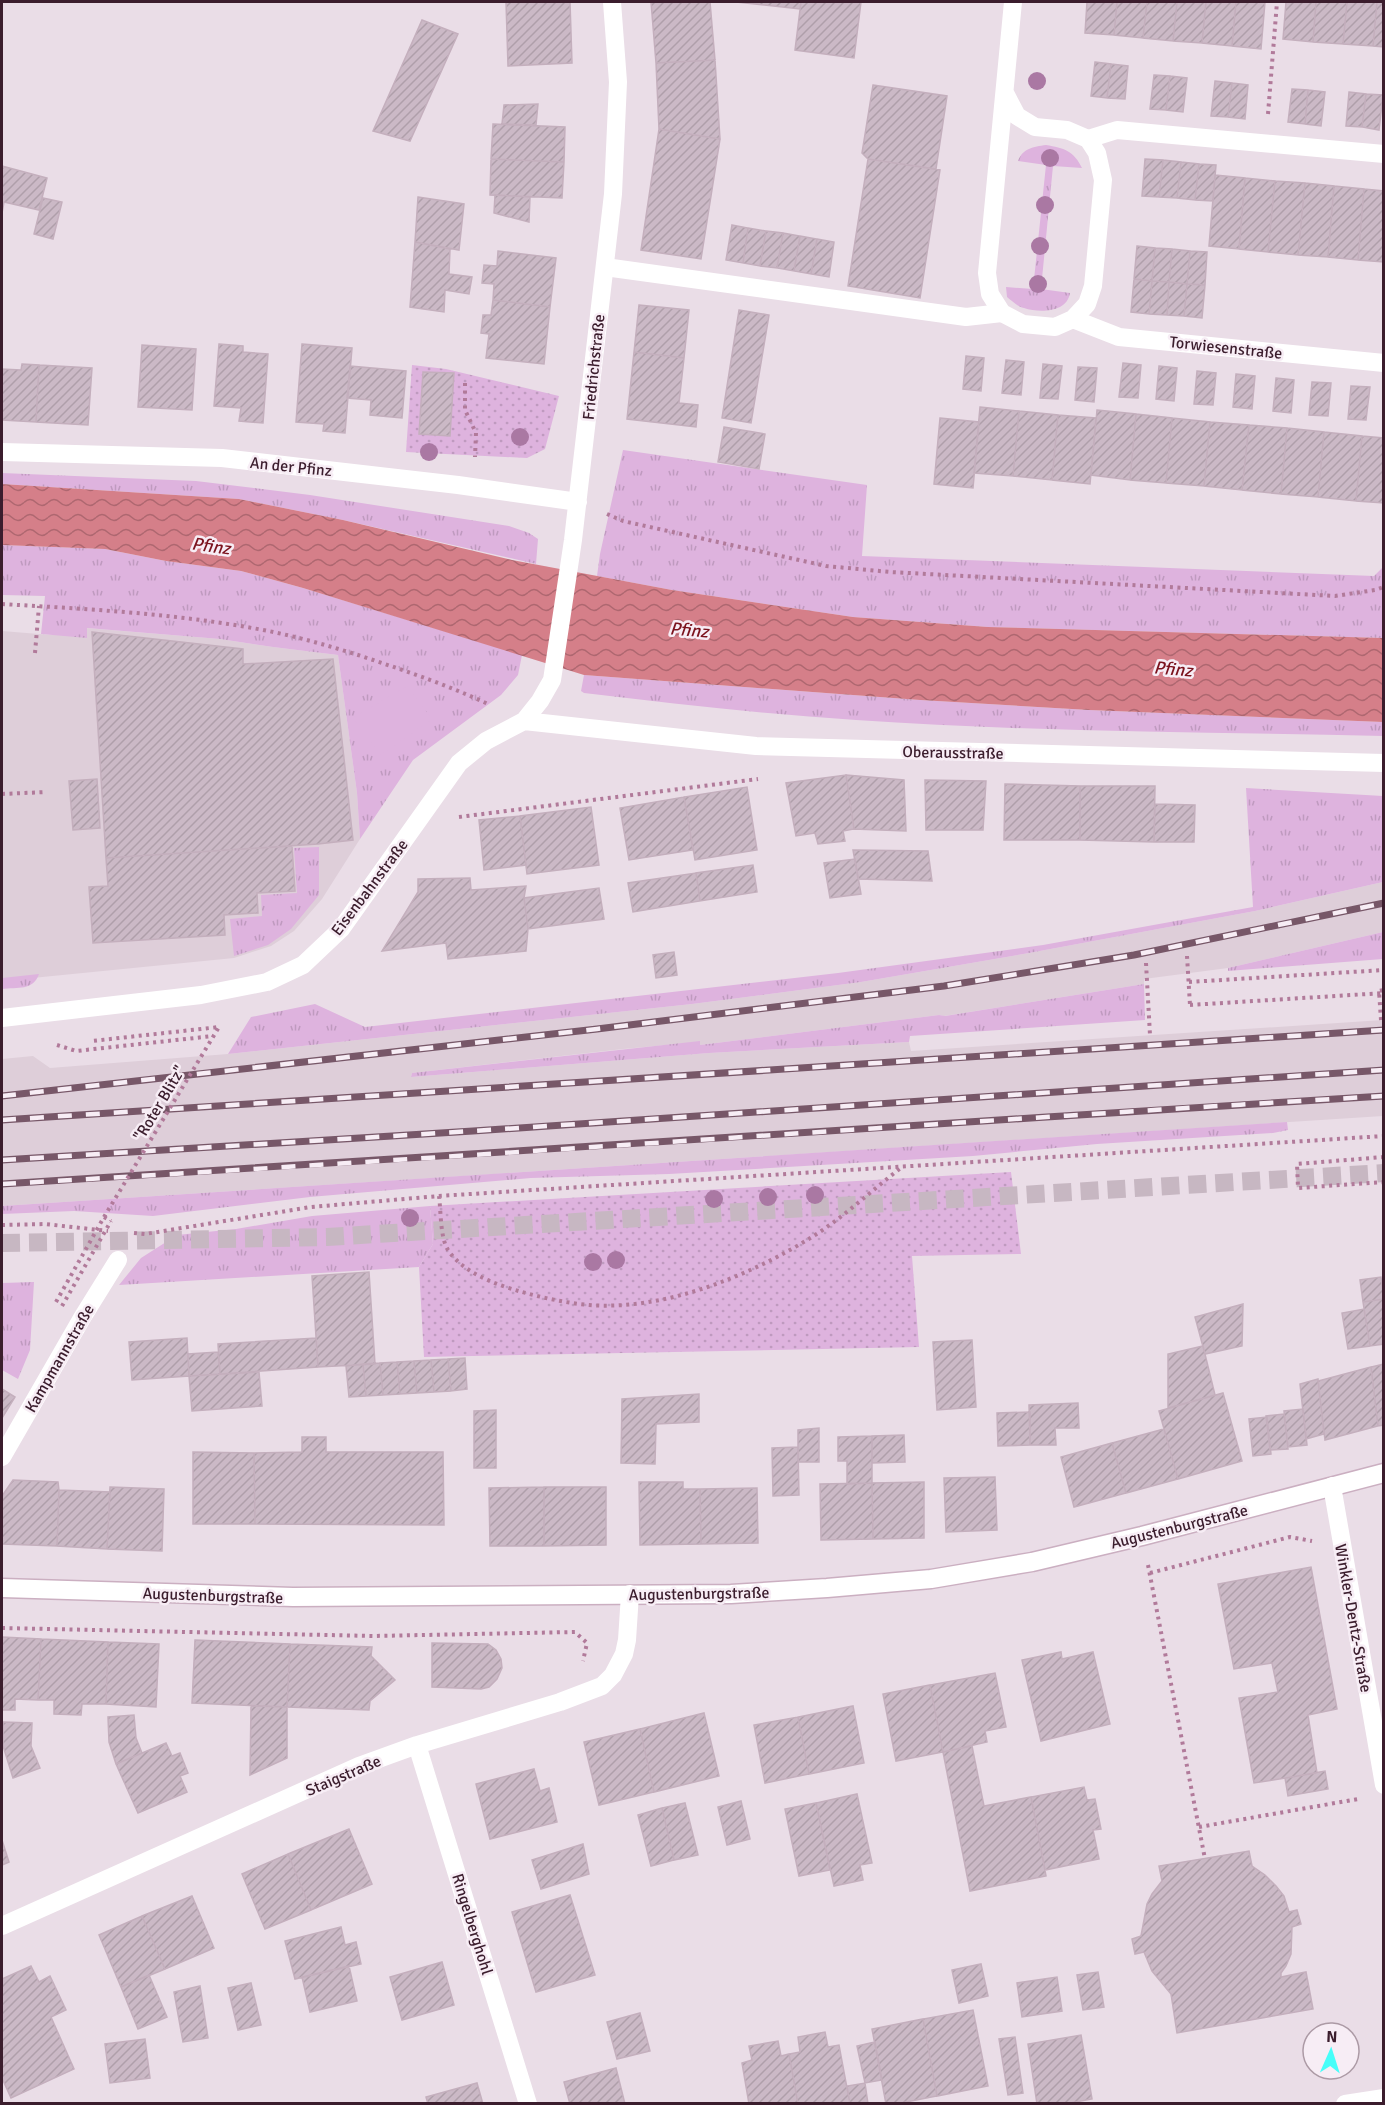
<svg xmlns="http://www.w3.org/2000/svg" width="1385" height="2105" font-family="Signika,sans-serif">
	<style>
		.built { fill: #deced9 }
		.grass { fill: url(#grass-tufts) }
		.park { fill: url(#park-dots) }
		.garden { fill: #deb3de }
		.water { fill: url(#water-waves) }
		.building { fill: url(#building-hatch); stroke: #c4afbd; stroke-width: 1.5 }
		.lines { fill: none; stroke-linecap: round; stroke-linejoin: round }
		.highway-tunnel { stroke: #c7b7c2; stroke-width: 18; stroke-dasharray: 18 9; stroke-linecap: butt }
		.secondary-casing { stroke: #cbafc1; stroke-width: 21 }
		.path { stroke: #b17a9a; stroke-width: 4; stroke-dasharray: 3 4.5; stroke-linecap: butt }
		.lane { stroke: #fff; stroke-width: 18 }
		.street { stroke: #fff; stroke-width: 18 }
		.secondary { stroke: #fff; stroke-width: 18 }
		.rail-casing { stroke: #775768; stroke-width: 7 }
		.rail { stroke: #f7edf5; stroke-width: 4.5; stroke-dasharray: 14; stroke-linecap: butt }
		.path-bridge { stroke: #b17a9a; stroke-width: 4; stroke-dasharray: 3 4.5; stroke-linecap: butt }
		.tree { fill: #aa78a3 }
		.labels { text-anchor: middle; stroke-width: 5; stroke-linejoin: round; paint-order: stroke }
		.street-label { font-size: 16px; fill: #3b1d2d; stroke: #f7edf5 }
		.water-label { font-size: 18px; font-style: italic; fill: #7b131e; stroke: #f7edf5 }
	</style>
	<defs>
		<pattern id="grass-tufts" width="24" height="20" patternUnits="userSpaceOnUse" patternTransform="scale(1.5)"><rect width="24" height="20" fill="#deb3de"/><path d="M3 7l-1-3M5 7V3M7 7l1-3M15 17l-1-3M17 17v-4M19 17l1-3" fill="none" stroke="#bf9abf"/></pattern>
		<pattern id="park-dots" width="8" height="8" patternUnits="userSpaceOnUse" patternTransform="scale(1.5)"><rect width="8" height="8" fill="#deb3de"/><path d="M2 2h.1M6 6h.1" fill="none" stroke="#bf9abf" stroke-width="1.8" stroke-linecap="round"/></pattern>
		<pattern id="water-waves" width="16" height="10" patternUnits="userSpaceOnUse" patternTransform="scale(1.5)"><rect width="16" height="10" fill="#d57f89"/><path d="M0 5q4-4 8 0t8 0" fill="none" stroke="#ae6770"/></pattern>
		<pattern id="building-hatch" width="6" height="6" patternUnits="userSpaceOnUse" patternTransform="scale(1.5)"><rect width="6" height="6" fill="#cbb9c6"/><path d="M-1 1l2-2M0 6l6-6M5 7l2-2" fill="none" stroke="#af9faa"/></pattern>
	</defs>
	<rect width="100%" height="100%" fill="#eadde7"/>
	<path class="built" d="M86,628L220,639L273,647L338,655L357,793L360,839L322,899L294,931L271,946L234,958L2,981V631L51,635Z
		M1383,882V932L1228,968L1144,979V984L944,1016L939,1015L700,1045L699,1042L623,1049L412,1073L411,1077L709,1053L909,1042L911,1051L1383,1020V1116L2,1206V1059L33,1056L50,1068L228,1054L692,1004L861,982L1029,953L1255,911Z"/>
	<path class="grass" d="M1046,145C1064,148 1074,151 1082,168L1053,166L1041,289L1070,293C1067,313 1039,313 1024,308C1017,306 1012,301 1007,297L1006,287L1033,289L1046,165L1018,161C1023,148 1033,147 1046,145Z
		M623,450L867,485L862,556L1374,576L1383,567V638L988,627L853,617L672,590L597,576L600,554Z
		M2,473L196,481L310,495L509,526L529,533L538,539L536,564L343,520L239,499L2,484Z
		M2,545L105,549L166,561L241,571L303,588L522,655L518,675L501,695L413,760L360,839L357,793L338,655L273,647L220,639L87,628V638L41,634L45,596L2,595Z
		M584,675L920,700L1089,710L1383,722V736C1208,732 1031,732 856,720C765,714 675,704 584,693L581,691Z
		M1246,788L1383,796V882L1255,911L1029,953L861,982L692,1004L228,1054L251,1017L315,1004L365,1027L838,973L1043,945L1253,907Z
		M319,847V895L291,929L268,945L234,956L230,919L262,916L261,895L297,893L294,848Z
		M1383,932V959L1228,971V968Z
		M39,974C33,991 18,987 2,989V978Z
		M1144,984L1145,1020L910,1036L909,1042L709,1053L411,1077L412,1073L700,1041V1045L939,1015L945,1016Z
		M1287,1122L1288,1130L1273,1133L1097,1144L973,1156L669,1174L531,1178L310,1197L153,1216L74,1211L2,1214V1206Z
		M430,1206L433,1244L419,1267L119,1285L141,1258L177,1235L236,1229L312,1216Z
		M34,1282L30,1350L18,1379L2,1370V1283Z"/>
	<path class="park" d="M412,365L446,369L559,396L545,449L527,458L406,452Z
		M1011,1172L1021,1254L912,1256L919,1347L424,1357L419,1267L433,1244L430,1206Z"/>
	<path class="garden" d="M407,686L432,719L381,755L353,718Z"/>
	<path class="water" d="M2,484L239,499L343,520L512,560L672,590L853,617L988,627L1383,638V722L1089,710L920,700L584,675L303,588L241,571L166,561L105,549L2,545Z"/>
	<path class="building" d="M506,2H570L572,63L508,66Z
		M651,2H710L715,60L656,63Z
		M736,2H801L800,9Z
		M801,2H861L854,58L795,50Z
		M1087,2H1117L1114,35L1085,33Z
		M1117,2H1147L1143,38L1114,35Z
		M1147,2H1177L1173,41L1143,38Z
		M1177,2H1206L1202,43L1173,41Z
		M1206,2H1236L1232,46L1202,43Z
		M1236,2H1265L1261,49L1232,46Z
		M1286,2H1316L1313,42L1283,39Z
		M1316,2H1347L1343,44L1313,42Z
		M1347,2H1377L1373,46L1343,44Z
		M1377,2H1384V47L1373,46Z
		M422,20L458,34L410,141L373,131Z
		M715,60L720,139L659,129L656,63Z
		M1095,62L1111,64L1107,98L1091,96Z
		M1111,64L1128,66L1125,99L1107,98Z
		M1154,75L1170,76L1166,110L1150,109Z
		M1170,76L1187,78L1183,112L1166,110Z
		M1215,81L1232,83L1228,117L1211,116Z
		M1232,83L1248,85L1245,119L1228,117Z
		M873,85L947,96L936,169L868,159L862,153Z
		M1292,89L1308,90L1305,124L1288,122Z
		M1308,90L1325,92L1321,126L1305,124Z
		M1349,92L1366,94L1362,127L1346,126Z
		M1366,94L1383,95L1379,130L1362,127Z
		M538,104L536,125L502,124L504,105Z
		M493,124L565,127L564,162L491,159Z
		M659,129L720,139L701,259L641,250Z
		M491,159L564,162L562,198L490,195Z
		M868,159L940,170L920,298L848,286Z
		M1145,159L1163,160L1159,197L1142,196Z
		M1163,160L1181,162L1177,198L1159,197Z
		M1181,162L1199,164L1195,200L1177,198Z
		M1199,164L1216,165L1213,201L1195,200Z
		M2,166L47,178L39,210L4,202L2,213Z
		M1215,175L1245,178L1239,249L1209,246Z
		M1245,178L1275,181L1268,252L1239,249Z
		M1275,181L1305,183L1298,255L1268,252Z
		M1305,183L1334,186L1328,257L1298,255Z
		M1334,186L1364,189L1358,260L1328,257Z
		M1364,189L1384,191V262L1358,260Z
		M495,195L530,197L529,222L494,213Z
		M418,197L464,204L459,250L415,242Z
		M43,198L62,202L53,239L34,234Z
		M732,225L748,228L743,263L726,260Z
		M748,228L766,231L760,266L743,263Z
		M766,231L783,233L777,268L760,266Z
		M783,233L800,236L794,271L777,268Z
		M800,236L817,239L811,274L794,271Z
		M817,239L834,242L829,277L811,274Z
		M415,242L450,249L449,274L472,277L469,294L445,290L444,312L410,307Z
		M1137,246L1155,248L1152,281L1134,279Z
		M1155,248L1172,249L1169,282L1152,281Z
		M1172,249L1190,251L1187,284L1169,282Z
		M498,251L556,258L550,307L493,300L494,284L482,283L484,265L497,266Z
		M1190,251L1207,252L1205,285L1187,284Z
		M1134,279L1152,281L1149,314L1131,312Z
		M1152,281L1169,282L1167,315L1149,314Z
		M1169,282L1187,284L1184,316L1167,315Z
		M1187,284L1205,285L1202,318L1184,316Z
		M493,300L550,307L544,364L486,358L489,334L481,333L483,315H491Z
		M639,305L689,310L684,358L634,352Z
		M739,310L769,315L751,423L722,418Z
		M219,344L243,346V352L268,354L263,423L239,421L241,408L214,406Z
		M302,344L352,348L345,433L323,431L324,424L296,422Z
		M142,345L196,349L192,410L138,407Z
		M634,352L684,358L679,403L698,405L696,427L627,419Z
		M966,356L984,358L981,391L963,389Z
		M1006,360L1024,362L1021,395L1002,393Z
		M1123,363L1141,365L1138,398L1119,397Z
		M22,364L39,365L36,422L2,420V369L21,370Z
		M1043,364L1062,366L1058,399L1040,398Z
		M39,365L92,368L88,425L36,422Z
		M350,366L406,371L402,418L370,415L371,400L347,398Z
		M1159,366L1177,368L1174,401L1156,399Z
		M1078,367L1097,368L1094,402L1075,400Z
		M1197,371L1216,373L1213,405L1194,404Z
		M423,372L454,373L450,436L419,434Z
		M1236,374L1255,376L1252,409L1233,407Z
		M1276,378L1294,380L1291,413L1273,411Z
		M1312,382L1331,383L1328,416L1309,415Z
		M1351,386L1370,387L1366,420L1348,419Z
		M980,407L1019,411L1013,476L974,473Z
		M1097,410L1136,414L1130,480L1091,475Z
		M1019,411L1058,415L1052,480L1013,476Z
		M1136,414L1172,418L1166,483L1130,480Z
		M1058,415L1096,418L1090,484L1052,480Z
		M940,418L979,422L973,488L934,484Z
		M1172,418L1210,422L1204,486L1166,483Z
		M1210,422L1249,425L1242,490L1204,486Z
		M1249,425L1287,428L1281,494L1242,490Z
		M724,427L765,434L759,469L718,462Z
		M1287,428L1324,432L1318,497L1281,494Z
		M1324,432L1362,436L1356,501L1318,497Z
		M1362,436L1384,438V503L1356,501Z
		M92,632L243,649V664L333,659L353,840L318,844L106,858Z
		M846,775L904,780L906,831L854,829Z
		M846,775L854,829L843,831L845,841L818,844L815,833L796,836L786,783Z
		M97,779L100,828L73,830L69,781Z
		M925,780L986,781L983,830H926Z
		M1005,784L1080,786V840H1004Z
		M1080,786H1155L1154,842L1080,840Z
		M747,787L757,850L695,860L684,797Z
		M684,797L693,850L629,860L620,808Z
		M1155,804L1195,805L1194,842H1154Z
		M591,807L599,865L527,874L520,816Z
		M520,816L526,865L484,870L479,820Z
		M292,846L295,891L257,893L258,913L224,915L225,935L93,943L89,887L108,886L106,858Z
		M853,850L928,851L932,881L858,879Z
		M855,859L861,894L830,898L824,863Z
		M753,865L757,892L700,901L696,873Z
		M696,873L700,901L633,912L628,883Z
		M470,878L471,890L526,886L524,898L528,929L526,951L448,959L446,943L382,951L418,892V879Z
		M599,888L604,919L528,929L524,898Z
		M674,952L677,975L656,978L653,955Z
		M369,1272L375,1364L318,1367L312,1276Z
		M1381,1277L1384,1299L1363,1302L1360,1280Z
		M1384,1299V1344L1370,1346L1363,1302Z
		M1243,1304L1242,1346L1205,1354L1195,1317Z
		M1364,1309L1370,1346L1348,1349L1342,1313Z
		M187,1338L189,1376L132,1380L129,1342Z
		M316,1338L318,1367L220,1374L218,1344Z
		M972,1340L976,1407L937,1410L933,1342Z
		M1203,1346L1215,1395L1168,1408V1354Z
		M218,1352L220,1374L189,1376L188,1354Z
		M465,1358L467,1389L451,1391L448,1359Z
		M448,1359L451,1391L434,1392L431,1360Z
		M431,1360L434,1392L417,1393L414,1361Z
		M414,1361L417,1393L400,1394L397,1362Z
		M397,1362L400,1394L383,1395L380,1363Z
		M380,1363L383,1395L366,1396L363,1364Z
		M363,1364L366,1396L349,1397L346,1366Z
		M1384,1364V1425L1378,1426L1371,1367Z
		M1371,1367L1378,1426L1325,1440L1318,1381Z
		M259,1372L262,1406L192,1411L189,1376Z
		M1318,1379L1324,1434L1306,1439L1300,1384Z
		M2,1389L15,1397L2,1418Z
		M1223,1393L1242,1461L1178,1479L1159,1411Z
		M699,1394V1422L656,1424L655,1464L621,1463L622,1399Z
		M1078,1403L1079,1428H1055L1056,1445H1030L1029,1405Z
		M1303,1409L1307,1445L1288,1447L1284,1411Z
		M496,1410V1468H474V1411Z
		M1030,1412V1445L998,1446L997,1413Z
		M1284,1414L1288,1449L1270,1450L1266,1416Z
		M1267,1417L1271,1454L1253,1456L1249,1419Z
		M819,1428V1462H798V1430Z
		M1164,1429L1178,1479L1126,1493L1112,1443Z
		M904,1435L905,1462L872,1463V1436Z
		M872,1436V1483L847,1484V1461H838V1437Z
		M302,1437H326V1452H443L444,1525L255,1524L254,1453L302,1452Z
		M1112,1443L1126,1493L1074,1507L1061,1457Z
		M798,1447L799,1495L773,1496L772,1448Z
		M193,1452L254,1453L255,1524H193Z
		M995,1477L997,1530L946,1532L944,1478Z
		M13,1480L58,1482L59,1490L57,1546L2,1544V1496Z
		M639,1482H683V1489H700L701,1544L640,1545Z
		M924,1482V1538L873,1539L872,1483Z
		M872,1483L873,1539L821,1540L820,1484Z
		M110,1487L164,1489L162,1551L107,1549Z
		M544,1487H606V1545L544,1546Z
		M544,1487V1546H490L489,1488Z
		M757,1488L758,1543L701,1544L700,1489Z
		M59,1490L110,1492L107,1549L57,1546Z
		M1311,1567L1337,1709L1308,1715L1317,1773L1254,1783L1239,1698L1278,1692L1272,1663L1234,1669L1218,1584Z
		M2,1637L41,1639L38,1700L15,1699V1710H2Z
		M41,1639L108,1642L106,1704H82L81,1715L54,1714V1700H38Z
		M195,1640L290,1644L287,1707L192,1703Z
		M108,1642L159,1644L156,1707L106,1704Z
		M432,1643L488,1644L496,1650L501,1659L502,1668L497,1679L489,1687L481,1689L432,1687Z
		M290,1644L372,1647L371,1656L395,1680L370,1701L369,1710L287,1707Z
		M1061,1652L1062,1659L1093,1652L1110,1724L1041,1741L1022,1660Z
		M995,1673L1006,1727L985,1731L987,1742L943,1752L930,1685Z
		M930,1685L943,1752L896,1761L883,1694Z
		M251,1706L287,1707V1758L250,1775Z
		M853,1706L864,1763L809,1774L798,1717Z
		M704,1713L719,1776L654,1792L640,1729Z
		M134,1715L136,1738L142,1753L116,1764L109,1742L108,1717Z
		M798,1717L809,1774L765,1783L754,1725Z
		M3,1722L32,1723L31,1746L40,1768L13,1778L3,1746Z
		M640,1729L654,1792L599,1805L584,1742Z
		M166,1743L172,1756L180,1753L188,1773L180,1776L187,1792L138,1813L116,1764Z
		M972,1746L984,1806L1031,1797L1046,1876L970,1891L943,1752Z
		M534,1769L540,1791L549,1788L557,1822L490,1839L476,1784Z
		M1325,1771L1328,1789L1288,1796L1285,1778Z
		M1084,1787L1087,1800L1095,1799L1101,1829L1093,1830L1099,1859L1045,1870L1031,1797Z
		M857,1794L872,1863L860,1865L863,1880L834,1886L816,1803Z
		M741,1801L750,1839L727,1845L718,1807Z
		M685,1803L698,1855L674,1860L662,1808Z
		M816,1803L830,1870L799,1876L785,1809Z
		M662,1808L674,1860L651,1866L638,1815Z
		M349,1829L372,1884L311,1910L288,1854Z
		M2,1840L9,1862L2,1865Z
		M583,1844L589,1874L541,1889L532,1860Z
		M1249,1851L1252,1866L1265,1875L1276,1886L1284,1896L1289,1912L1297,1910L1301,1924L1292,1927L1291,1954L1286,1966L1281,1973V1977L1306,1972L1313,2009L1177,2033L1171,1994L1152,1971L1144,1952L1135,1954L1132,1939L1141,1936L1147,1904L1152,1894L1162,1881L1159,1866Z
		M288,1854L311,1910L265,1929L242,1874Z
		M570,1895L595,1975L536,1992L512,1912Z
		M192,1896L214,1948L165,1969L142,1916Z
		M142,1916L165,1969L121,1987L99,1935Z
		M341,1927L345,1945L356,1942L361,1964L295,1979L285,1941Z
		M442,1962L454,2005L402,2020L390,1977Z
		M981,1964L988,1996L959,2003L952,1970Z
		M31,1966L39,1982L50,1976L66,2010L51,2017L74,2069L11,2098L2,2078V1979Z
		M349,1966L357,2001L310,2012L302,1977Z
		M1098,1972L1104,2007L1083,2010L1077,1975Z
		M149,1975L167,2017L138,2029L121,1987Z
		M1057,1977L1062,2011L1022,2017L1017,1983Z
		M251,1983L261,2025L238,2030L228,1988Z
		M200,1986L208,2038L183,2042L174,1992Z
		M973,2010L988,2086L937,2096L923,2019Z
		M640,2013L650,2051L617,2059L607,2022Z
		M923,2019L937,2096L896,2104H886L872,2029Z
		M825,2032L828,2047L839,2045L850,2104H798L789,2054L800,2052L798,2037Z
		M1081,2035L1092,2099L1065,2104H1037L1028,2044Z
		M1015,2037L1023,2093L1008,2095L999,2039Z
		M145,2039L150,2078L110,2083L105,2044Z
		M778,2041L781,2056L789,2054L798,2104H749L742,2063L752,2060L749,2046Z
		M875,2042L882,2080L865,2083L857,2046Z
		M616,2068L625,2104H570L564,2082Z
		M477,2083L483,2104H428L426,2097Z
		M865,2083L868,2104H850L847,2086Z"/>
	<g class="lines">
		<path class="highway-tunnel" d="M2,1243L327,1237L1384,1173"/>
		<defs>
			<path id="secondary" d="M2,1588L293,1597L731,1594L827,1588L931,1579L1032,1562L1142,1536L1384,1473"/>
		</defs>
		<use href="#secondary" class="secondary-casing"/>
		<path class="path" d="M1268,114L1277,2
			M465,383V410L476,433L475,457
			M607,514L623,521L826,566L890,572L1335,596L1375,590L1384,587
			M2,604C85,609 169,613 252,628C288,634 323,644 358,655C403,670 448,685 490,705
			M35,653L39,606
			M2,794L46,792
			M459,817L758,779
			M1187,956L1190,1005
			M1146,963L1150,1035
			M1189,982L1384,970
			M1381,1020L1379,991L1384,990
			M57,1045L76,1051L213,1036
			M439,1196C441,1211 440,1237 448,1250C463,1273 497,1285 522,1292C544,1298 566,1303 589,1305C664,1311 749,1276 812,1237C844,1217 872,1190 902,1167
			M104,1217L111,1221
			M2,1225L45,1224L108,1231
			M134,1233L145,1234L311,1207L439,1196L1384,1136
			M1148,1565L1205,1859
			M1150,1573L1290,1537L1312,1541
			M2,1628L373,1636L575,1632L587,1643L583,1661
			M1199,1827L1358,1799"/>
		<path class="lane" d="M1088,139L1117,130L1384,154
			M605,267L966,317L1002,313
			M1073,319L1119,337L1384,363"/>
		<path class="street" d="M1005,93L1017,116L1035,127L1067,130L1088,139L1097,153L1103,180L1093,286L1087,304L1073,319L1055,327L1023,324L1002,313L990,294L987,273L1013,2
			M2,452L222,458L458,485L578,502
			M524,721L756,746L1384,763
			M2,1018L201,995L267,982L303,965L341,929L459,763L486,741L524,721L540,701L552,680L573,540L613,194L618,82L612,2
			M2,1457L82,1318L118,1260
			M1332,1486L1384,1785
			M417,1745L528,2104
			M2,1926L359,1766L417,1745L560,1702L602,1686L613,1675L624,1654L627,1640L630,1594
			M1345,2104L1384,2098"/>
		<use href="#secondary" class="secondary"/>
		<defs>
			<path id="rail" d="M2,1096L597,1029L944,986L1134,955L1384,903
				M2,1120L1384,1030
				M2,1160L473,1131L1384,1070
				M2,1184C462,1158 923,1123 1384,1096"/>
		</defs>
		<use href="#rail" class="rail-casing"/>
		<use href="#rail" class="rail"/>
		<path class="path-bridge" d="M1190,1005L1384,993
			M1384,1157L1297,1164L1298,1188L1384,1182
			M56,1302L104,1217L219,1027L92,1041
			M62,1306L111,1221"/>
	</g>
	<g class="tree">
		<circle cx="1037" cy="81" r="9"/>
		<circle cx="1050" cy="158" r="9"/>
		<circle cx="1045" cy="205" r="9"/>
		<circle cx="1040" cy="246" r="9"/>
		<circle cx="1038" cy="284" r="9"/>
		<circle cx="520" cy="437" r="9"/>
		<circle cx="429" cy="452" r="9"/>
		<circle cx="815" cy="1195" r="9"/>
		<circle cx="768" cy="1197" r="9"/>
		<circle cx="714" cy="1199" r="9"/>
		<circle cx="410" cy="1218" r="9"/>
		<circle cx="616" cy="1260" r="9"/>
		<circle cx="593" cy="1262" r="9"/>
	</g>
	<g class="labels">
		<g class="street-label">
			<text transform="translate(1226 347) rotate(6)" y="6">Torwiesenstraße</text>
			<text transform="translate(593 367) rotate(-84)" y="6">Friedrichstraße</text>
			<text transform="translate(291 466) rotate(6)" y="6">An der Pfinz</text>
			<text transform="translate(953 752) rotate(1)" y="6">Oberausstraße</text>
			<text transform="translate(369 887) rotate(-53)" y="6">Eisenbahnstraße</text>
			<text transform="translate(159 1103) rotate(-59)" y="6">"Roter Blitz"</text>
			<text transform="translate(59 1358) rotate(-60)" y="6">Kampmannstraße</text>
			<text transform="translate(1179 1526) rotate(-14)" y="6">Augustenburgstraße</text>
			<text transform="translate(699 1593) rotate(-1)" y="6">Augustenburgstraße</text>
			<text transform="translate(213 1595) rotate(2)" y="6">Augustenburgstraße</text>
			<text transform="translate(1354 1618) rotate(80)" y="6">Winkler-Dentz-Straße</text>
			<text transform="translate(343 1775) rotate(-23)" y="6">Staigstraße</text>
			<text transform="translate(473 1924) rotate(73)" y="6">Ringelberghohl</text>
		</g>
		<g class="water-label">
			<text transform="translate(211 546) rotate(8)" y="6">Pfinz</text>
			<text transform="translate(689 630) rotate(5)" y="6">Pfinz</text>
			<text transform="translate(1173 669) rotate(5)" y="6">Pfinz</text>
		</g>
	</g>
	<rect width="1385" height="2105" fill="none" stroke="#3b1d2d" stroke-width="6"/>
	<g transform="translate(1331 2051) rotate(3)"><circle r="28" fill="#f7edf5" stroke="#ac9aa5" stroke-width="1.5"/>
	<path d="M0-4.5L10 22L0 15L-10 22Z" fill="#47fef9"/>
	<text y="-9" font-size="16" font-weight="bold" text-anchor="middle" fill="#3b1d2d">N</text>
	</g>
</svg>
